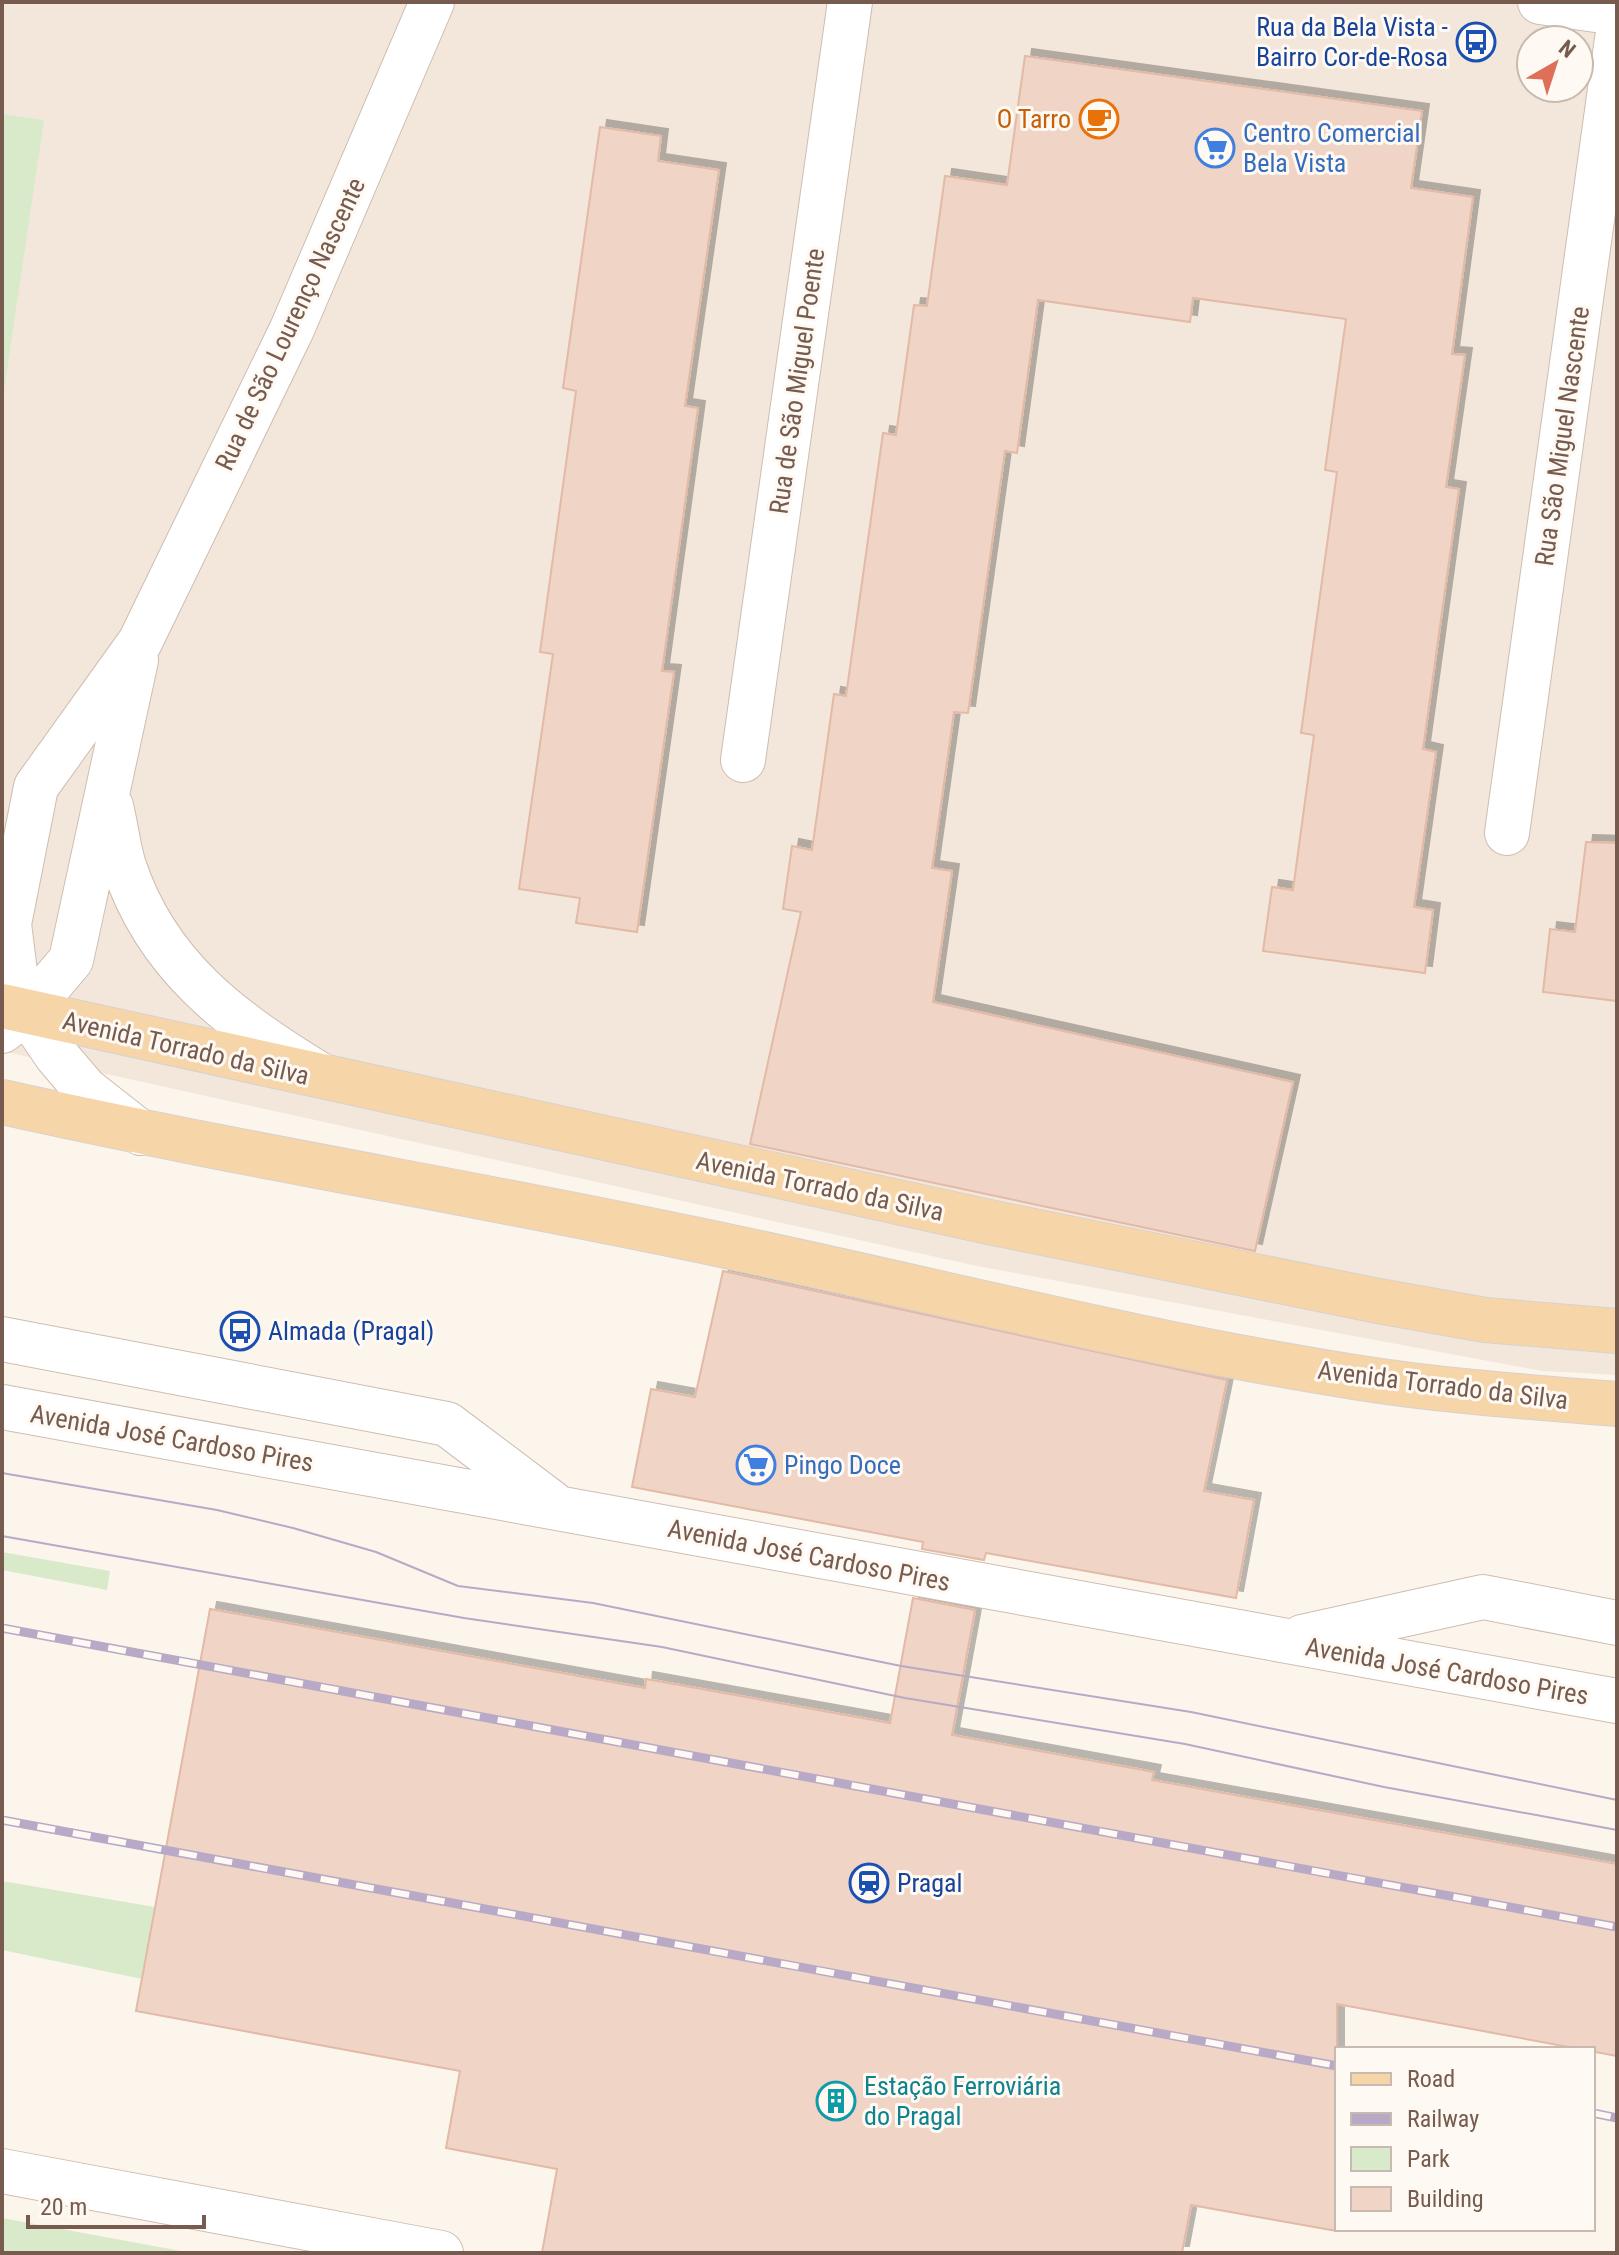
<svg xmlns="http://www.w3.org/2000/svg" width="1619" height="2255" font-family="'Roboto Condensed',sans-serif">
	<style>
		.residential { fill: #f3e7db; fill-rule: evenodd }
		.green { fill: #d9eaca }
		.building { fill: #f0d4c5; stroke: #e2baa6; stroke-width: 2; filter: url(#shadow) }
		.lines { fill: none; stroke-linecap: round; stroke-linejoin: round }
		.minor-casing { stroke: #cebdb1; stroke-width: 46 }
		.major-casing { stroke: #d9d1ce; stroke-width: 46 }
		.minor { stroke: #fff; stroke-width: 44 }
		.major { stroke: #f6d5a9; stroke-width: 44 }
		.tram { stroke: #b8a9c7; stroke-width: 2 }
		.rail-casing { stroke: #b8a9c7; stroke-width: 9 }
		.rail { stroke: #fef9f3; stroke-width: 6; stroke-dasharray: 18; stroke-linecap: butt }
		.labels { text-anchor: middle; stroke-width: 6; stroke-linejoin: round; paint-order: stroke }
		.transit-label { font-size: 26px; fill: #164399; stroke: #fef9f3; text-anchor: start }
		.food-label { font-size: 26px; fill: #c56008; stroke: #fef9f3; text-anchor: end }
		.shop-label { font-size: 26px; fill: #366cbe; stroke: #fef9f3; text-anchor: start }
		.street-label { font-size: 26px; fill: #775b4f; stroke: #fef9f3 }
		.culture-label { font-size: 26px; fill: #0d838f; stroke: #fef9f3; text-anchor: start }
	</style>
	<defs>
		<filter id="shadow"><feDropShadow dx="7" dy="-7" stdDeviation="0" flood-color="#0004"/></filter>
	</defs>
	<rect width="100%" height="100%" fill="#fcf5ec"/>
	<path class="residential" d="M2,2H1617V1375L1542,1371L977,1266L2,1051ZM1531,40H1579V88H1531Z"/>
	<path class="green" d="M2,114L44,120L2,404Z
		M2,1552L110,1571L107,1590L2,1570Z
		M2,1881L155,1907L142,1979L2,1950Z
		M2,2218L192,2253H2Z"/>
	<path class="building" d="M1025,56L1422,111L1411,188L1473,197L1452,354L1465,355L1446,487L1459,489L1423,749L1436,752L1414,907L1433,910L1425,973L1263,951L1272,887L1293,890L1314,735L1301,733L1337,472L1325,470L1346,319L1193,298L1190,322L1038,300L1017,453L1005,451L968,713L954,712L932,868L952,871L933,1002L1293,1082L1255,1251L750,1144L801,912L783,909L792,846L812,850L834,694L846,696L883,433L896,435L914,305L927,306L945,176L1007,185Z
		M600,127L661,136L658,161L719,170L685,406L698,408L662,671L674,672L637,932L576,923L580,898L519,889L553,654L540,652L576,391L563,388Z
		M1586,842L1617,843V1001L1543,992L1550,929L1575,932Z
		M723,1271L1227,1380L1204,1491L1254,1500L1236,1598L986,1553L984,1560L922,1549L923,1542L632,1487L651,1389L695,1397Z
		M913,1598L975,1610L952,1735L1154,1772L1152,1780L1617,1864V2056L1337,2004V2231L1191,2205L1182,2253H542L557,2169L446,2148L460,2071L136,2011L210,1609L645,1688L646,1679L890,1723Z"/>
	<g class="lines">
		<defs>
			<path id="minor" d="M1540,2L1617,13
				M743,760L850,2
				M111,806C116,826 118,847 124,866C157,966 231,1020 317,1073
				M1507,833L1617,39
				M2,1031L27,1012L71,960L136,660
				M141,1133L85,1089L56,1055L27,1012L15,972L9,924L36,787L140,642L292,329L432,2
				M2,1339L447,1424L552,1503
				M2,1407L1617,1701
				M1302,1637L1483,1597L1617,1623
				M2,2171L441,2253"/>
			<path id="major" d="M2,1006L989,1222L1373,1300L1485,1320L1617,1331
				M2,1102C244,1156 489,1195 731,1247C939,1291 1144,1344 1354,1377C1441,1391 1529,1397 1617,1404"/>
		</defs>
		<use href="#minor" class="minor-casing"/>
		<use href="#major" class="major-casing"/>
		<use href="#minor" class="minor"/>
		<use href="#major" class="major"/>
		<path class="tram" d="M2,1473L217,1510L293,1528L376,1552L458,1586L593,1603L901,1666L1191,1712L1617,1800
			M2,1536L464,1618L662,1647L905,1698L1185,1744L1384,1787L1617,1830"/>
		<defs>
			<path id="rail" d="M2,1628L1617,1927
				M2,1820L1337,2066
				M1593,2113L1617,2118"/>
		</defs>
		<use href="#rail" class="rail-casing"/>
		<use href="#rail" class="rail"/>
	</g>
	<defs>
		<symbol id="bus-ring" viewBox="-11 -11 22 22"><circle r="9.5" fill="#fef9f3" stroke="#1a4fb4" stroke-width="1.5"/><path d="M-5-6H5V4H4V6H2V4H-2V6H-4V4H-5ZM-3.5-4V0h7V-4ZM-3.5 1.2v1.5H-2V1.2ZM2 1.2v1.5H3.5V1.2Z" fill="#1a4fb4"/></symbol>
		<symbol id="cafe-ring" viewBox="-11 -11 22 22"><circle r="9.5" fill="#fef9f3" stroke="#e8710a" stroke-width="1.5"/><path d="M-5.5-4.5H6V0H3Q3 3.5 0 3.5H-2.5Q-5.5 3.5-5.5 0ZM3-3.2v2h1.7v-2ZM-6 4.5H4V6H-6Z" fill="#e8710a"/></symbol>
		<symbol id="supermarket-ring" viewBox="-11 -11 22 22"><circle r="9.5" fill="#fef9f3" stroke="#3f7fe0" stroke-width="1.5"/><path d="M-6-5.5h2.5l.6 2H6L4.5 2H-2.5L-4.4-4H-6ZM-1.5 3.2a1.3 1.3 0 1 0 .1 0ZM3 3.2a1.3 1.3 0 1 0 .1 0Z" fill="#3f7fe0"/></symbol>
		<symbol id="station-ring" viewBox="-11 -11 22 22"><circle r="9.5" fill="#fef9f3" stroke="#1a4fb4" stroke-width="1.5"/><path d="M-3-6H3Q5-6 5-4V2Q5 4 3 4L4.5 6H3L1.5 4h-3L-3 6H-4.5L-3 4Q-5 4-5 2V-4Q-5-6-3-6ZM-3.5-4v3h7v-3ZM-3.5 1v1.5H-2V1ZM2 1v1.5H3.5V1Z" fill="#1a4fb4"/></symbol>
		<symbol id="building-ring" viewBox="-11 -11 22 22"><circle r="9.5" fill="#fef9f3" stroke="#0f9aa8" stroke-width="1.5"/><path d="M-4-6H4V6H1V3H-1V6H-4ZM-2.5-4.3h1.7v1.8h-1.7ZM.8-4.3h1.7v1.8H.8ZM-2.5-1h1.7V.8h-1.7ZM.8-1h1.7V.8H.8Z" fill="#0f9aa8"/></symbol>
	</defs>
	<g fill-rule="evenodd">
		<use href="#bus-ring" x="1454" y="20" width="44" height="44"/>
		<use href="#cafe-ring" x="1077" y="97" width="44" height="44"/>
		<use href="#supermarket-ring" x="1193" y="126" width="44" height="44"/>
		<use href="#bus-ring" x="218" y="1309" width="44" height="44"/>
		<use href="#supermarket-ring" x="734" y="1443" width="44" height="44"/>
		<use href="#station-ring" x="847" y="1861" width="44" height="44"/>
		<use href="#building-ring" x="814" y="2079" width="44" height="44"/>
	</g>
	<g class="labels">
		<g class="transit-label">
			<text x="1448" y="36" text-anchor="end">Rua da Bela Vista -<tspan x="1448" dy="30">Bairro Cor-de-Rosa</tspan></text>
			<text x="268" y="1340">Almada (Pragal)</text>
			<text x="897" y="1892">Pragal</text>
		</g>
		<g class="food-label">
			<text x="1071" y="128">O Tarro</text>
		</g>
		<g class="shop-label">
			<text x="1243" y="142">Centro Comercial<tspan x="1243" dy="30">Bela Vista</tspan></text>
			<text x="784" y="1474">Pingo Doce</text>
		</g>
		<g class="street-label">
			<text transform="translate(290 324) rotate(-65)" y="9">Rua de São Lourenço Nascente</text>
			<text transform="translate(797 381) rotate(-82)" y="9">Rua de São Miguel Poente</text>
			<text transform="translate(1562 436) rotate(-82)" y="9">Rua São Miguel Nascente</text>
			<text transform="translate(186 1048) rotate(13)" y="9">Avenida Torrado da Silva</text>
			<text transform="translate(820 1186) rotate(12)" y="9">Avenida Torrado da Silva</text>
			<text transform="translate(1443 1385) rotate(7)" y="9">Avenida Torrado da Silva</text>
			<text transform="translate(172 1438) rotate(10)" y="9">Avenida José Cardoso Pires</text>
			<text transform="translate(809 1555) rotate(11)" y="9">Avenida José Cardoso Pires</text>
			<text transform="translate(1447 1671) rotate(10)" y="9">Avenida José Cardoso Pires</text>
		</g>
		<g class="culture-label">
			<text x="864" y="2095">Estação Ferroviária<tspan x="864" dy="30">do Pragal</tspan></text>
		</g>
	</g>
	<rect width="1619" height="2255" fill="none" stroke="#775b4f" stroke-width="8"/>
	<rect x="1335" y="2047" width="260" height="184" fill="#fef9f3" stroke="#c8bab1" stroke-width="2"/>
	<rect x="1351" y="2073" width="40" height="12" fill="#f6d5a9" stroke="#c8bab1" stroke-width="2"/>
	<text x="1407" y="2087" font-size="24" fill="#775b4f">Road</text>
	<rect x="1351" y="2113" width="40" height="12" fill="#b8a9c7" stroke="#c8bab1" stroke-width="2"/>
	<text x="1407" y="2127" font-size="24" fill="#775b4f">Railway</text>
	<rect x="1351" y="2147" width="40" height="24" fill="#d9eaca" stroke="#c8bab1" stroke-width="2"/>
	<text x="1407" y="2167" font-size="24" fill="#775b4f">Park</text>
	<rect x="1351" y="2187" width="40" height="24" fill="#f0d4c5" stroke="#c8bab1" stroke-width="2"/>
	<text x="1407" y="2207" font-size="24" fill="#775b4f">Building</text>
	<g transform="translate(1555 64) rotate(39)"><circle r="38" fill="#fef9f3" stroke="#c8bab1" stroke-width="2"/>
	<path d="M0-6L14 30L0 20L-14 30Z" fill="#de6f59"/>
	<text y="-12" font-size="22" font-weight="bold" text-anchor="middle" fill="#775b4f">N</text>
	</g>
	<path d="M28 2215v12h176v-12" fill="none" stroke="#775b4f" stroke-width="4"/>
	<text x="40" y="2215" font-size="24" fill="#775b4f" stroke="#fef9f3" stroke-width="6" paint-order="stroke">20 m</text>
</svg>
